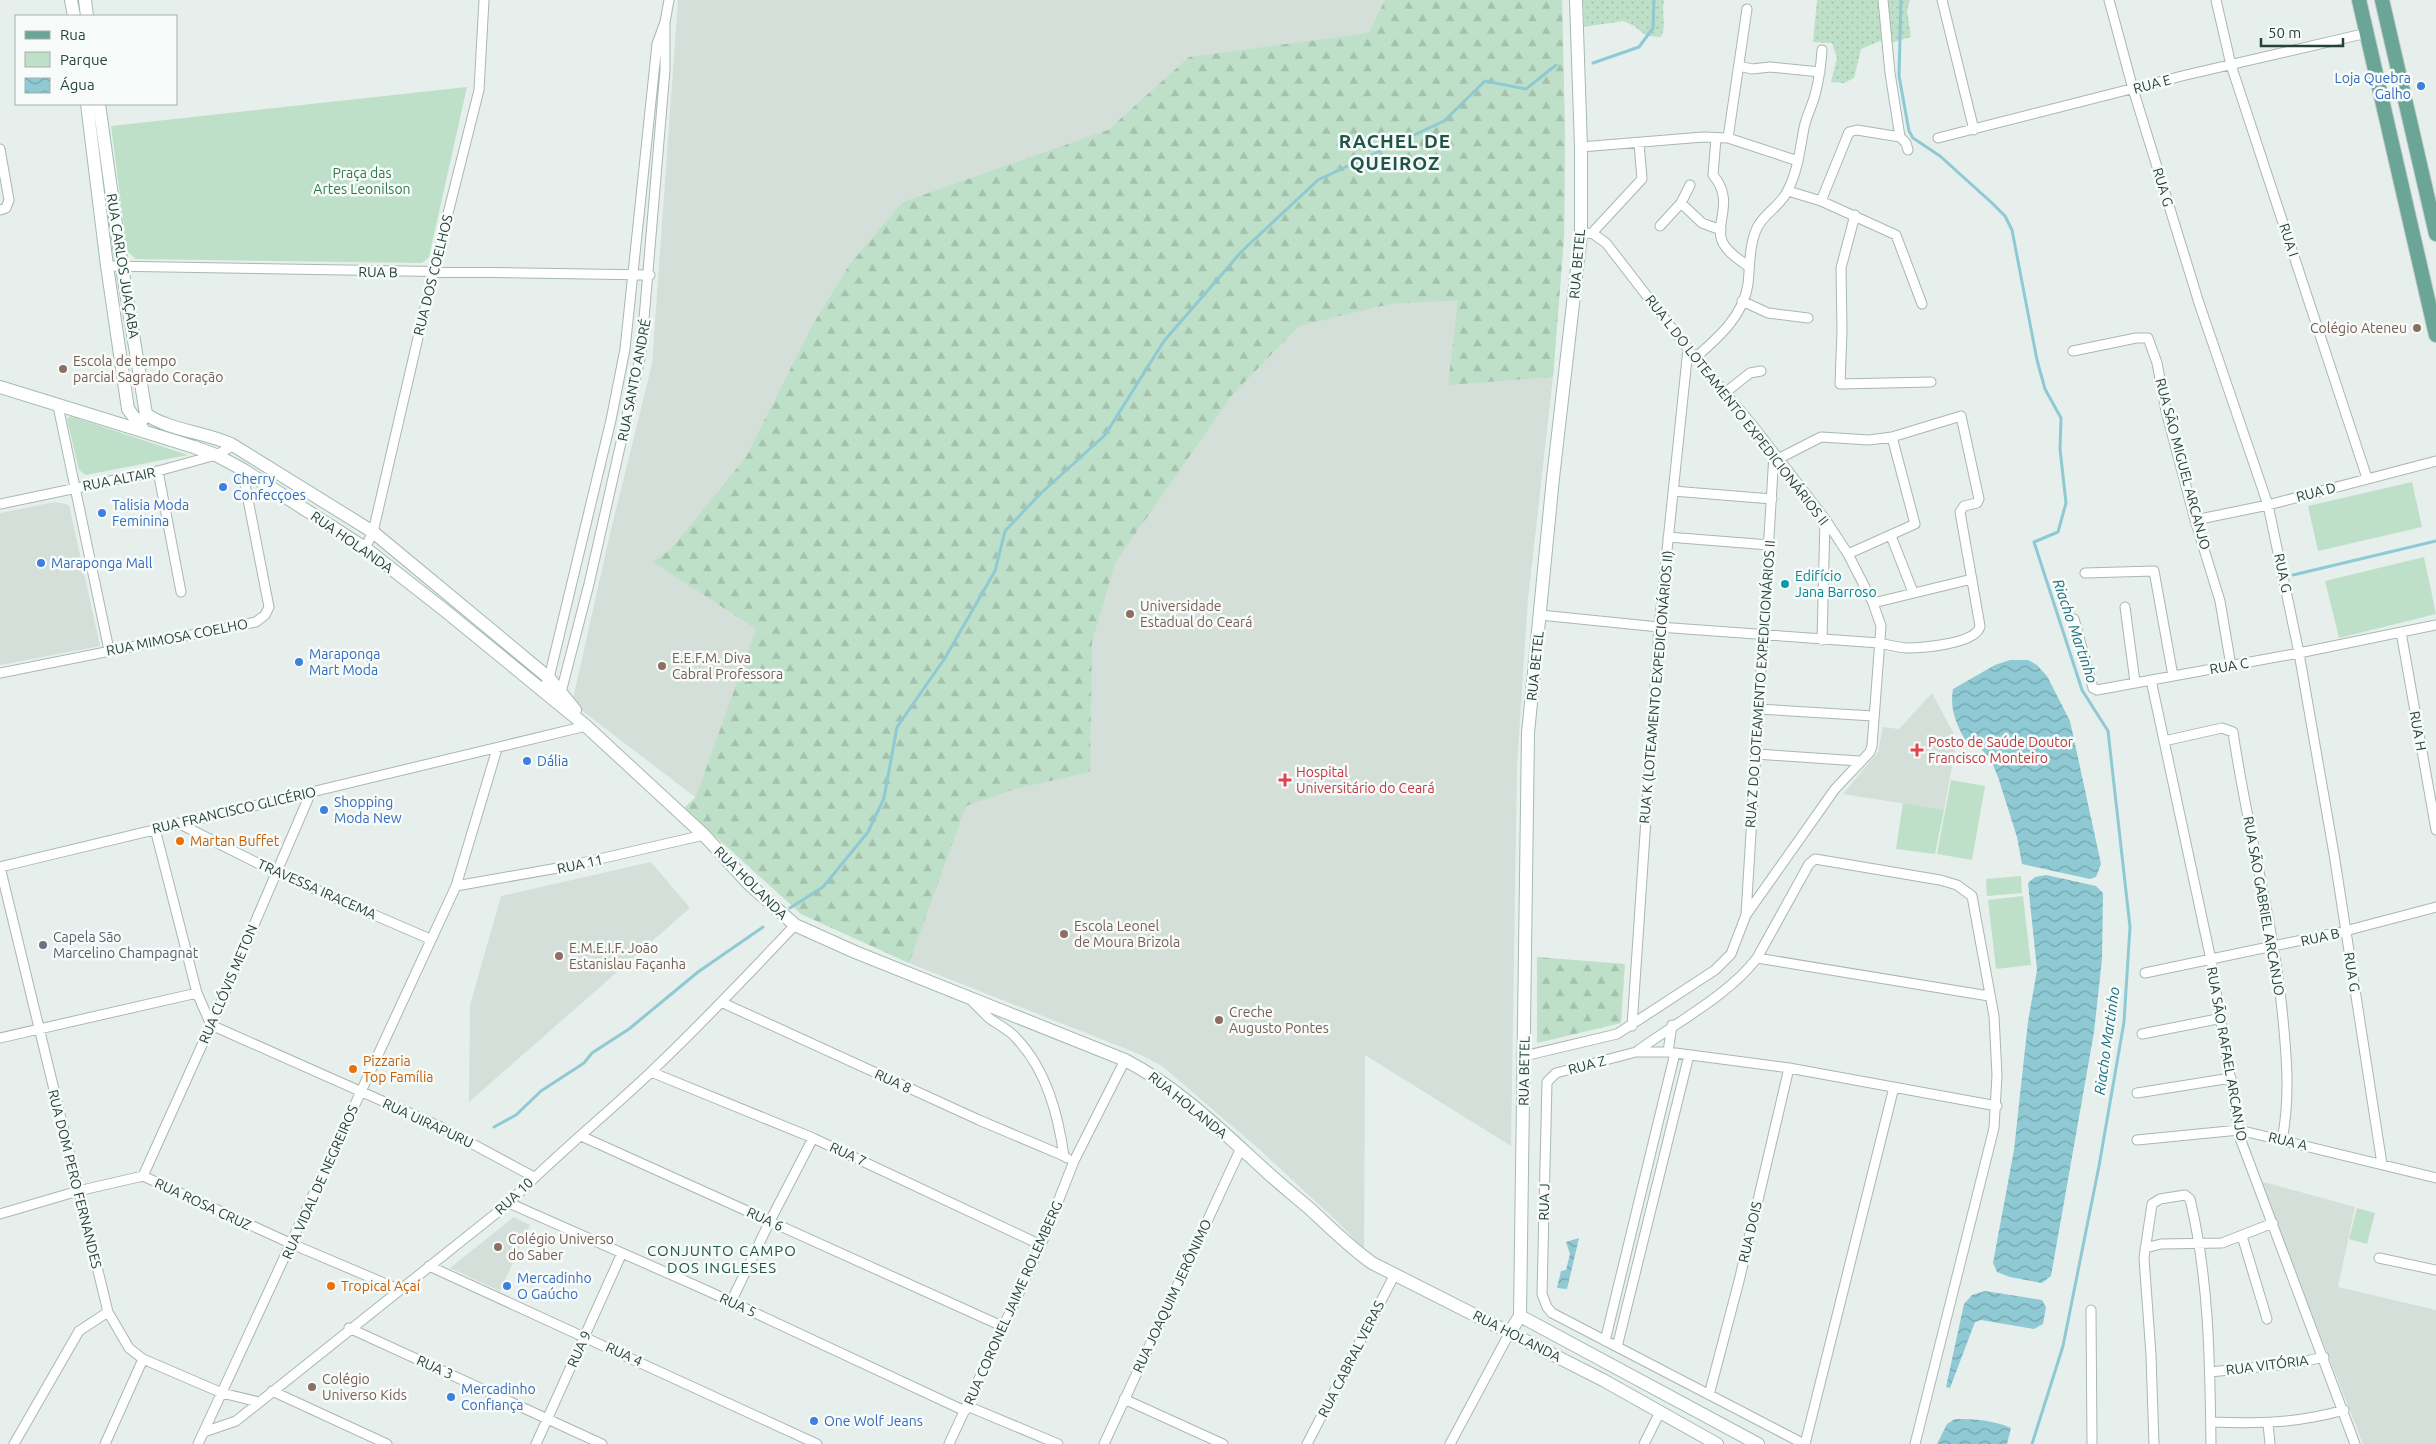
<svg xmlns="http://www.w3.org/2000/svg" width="2436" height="1444" font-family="Ubuntu,sans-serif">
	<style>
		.built { fill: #d4dfda }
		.grass { fill: url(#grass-dots) }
		.forest { fill: url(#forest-firs) }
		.park { fill: #bfe0c8 }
		.water { fill: url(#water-waves) }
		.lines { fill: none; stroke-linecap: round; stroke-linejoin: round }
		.stream { stroke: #8ec9d4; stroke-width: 3 }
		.street-casing { stroke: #a8b8b2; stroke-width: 11 }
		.secondary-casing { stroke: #a4bbb3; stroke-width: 14 }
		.primary-casing { stroke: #c2cac8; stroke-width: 16 }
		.street { stroke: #fff; stroke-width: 9 }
		.secondary { stroke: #fff; stroke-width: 12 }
		.primary { stroke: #6aa596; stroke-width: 14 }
		.shop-dot { fill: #3f7fe0; stroke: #f7fbf9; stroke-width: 2 }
		.education-dot { fill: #8d6e63; stroke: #f7fbf9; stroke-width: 2 }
		.culture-dot { fill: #0f9aa8; stroke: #f7fbf9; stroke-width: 2 }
		.health-dot { fill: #e0444e; stroke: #f7fbf9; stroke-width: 2 }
		.food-dot { fill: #e8710a; stroke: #f7fbf9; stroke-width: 2 }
		.worship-dot { fill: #6b7280; stroke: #f7fbf9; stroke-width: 2 }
		.labels { text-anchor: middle; stroke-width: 5; stroke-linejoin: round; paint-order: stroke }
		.shop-label { font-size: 14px; fill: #366cbe; stroke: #f7fbf9; text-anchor: start }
		.street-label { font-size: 14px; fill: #24423a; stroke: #f7fbf9 }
		.park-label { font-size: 14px; fill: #2d7a4b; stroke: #f7fbf9 }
		.education-label { font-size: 14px; fill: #785e54; stroke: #f7fbf9; text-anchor: start }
		.culture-label { font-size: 14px; fill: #0d838f; stroke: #f7fbf9; text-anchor: start }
		.health-label { font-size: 14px; fill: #be3a42; stroke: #f7fbf9; text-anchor: start }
		.food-label { font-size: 14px; fill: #c56008; stroke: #f7fbf9; text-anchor: start }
		.worship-label { font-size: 14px; fill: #5b616d; stroke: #f7fbf9; text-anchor: start }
		.water-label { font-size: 15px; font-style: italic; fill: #1c6f80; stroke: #f7fbf9 }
		.neighbourhood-label { font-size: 15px; letter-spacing: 1px; fill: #1f5548; stroke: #f7fbf9 }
		.district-label { font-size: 19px; font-weight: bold; letter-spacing: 1px; fill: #1f5548; stroke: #f7fbf9 }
	</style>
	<defs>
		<pattern id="grass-dots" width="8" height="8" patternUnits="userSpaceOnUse" patternTransform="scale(1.25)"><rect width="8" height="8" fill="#bfe0c8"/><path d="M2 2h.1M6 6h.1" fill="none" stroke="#a4c1ad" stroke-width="1.8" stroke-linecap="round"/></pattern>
		<pattern id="forest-firs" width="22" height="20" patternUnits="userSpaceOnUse" patternTransform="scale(1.25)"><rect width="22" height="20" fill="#bfe0c8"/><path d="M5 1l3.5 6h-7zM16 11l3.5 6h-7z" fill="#a4c1ad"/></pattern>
		<pattern id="water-waves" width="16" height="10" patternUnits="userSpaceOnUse" patternTransform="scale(1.25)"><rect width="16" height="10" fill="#8ec9d4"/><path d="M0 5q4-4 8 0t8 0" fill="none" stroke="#74a5ad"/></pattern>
	</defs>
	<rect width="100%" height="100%" fill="#e6efeb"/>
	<path class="built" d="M678,0H1562L1565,136L1564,237L1553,377L1528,599L1517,766L1511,1146L1365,1055L1364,1250L1340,1224L1260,1150L1162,1066L1139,1054L909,963L801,914L695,797L572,703L610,534L652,364Z
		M55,502L69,505L100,646L0,665V513Z
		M1932,693L1957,740L1944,810L1843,794L1878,752L1883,727L1899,729Z
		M651,862L690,908L469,1102L470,1005L501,896Z
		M2260,1181L2355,1207L2338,1287L2436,1310V1444H2363Z
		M514,1217L530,1225L500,1291L450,1268Z"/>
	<path class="grass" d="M1583,0H1664C1661,13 1667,25 1661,37L1647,36L1634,26L1623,21L1584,27Z
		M1817,0H1910L1907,10L1911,37L1890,43L1880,41L1861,49L1854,78L1844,83L1831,82L1837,58L1832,43L1813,42Z"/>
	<path class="forest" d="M1385,0H1562L1565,136L1564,237L1553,377L1448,385L1458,300L1390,304L1299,326L1232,395L1115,563L1092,642L1090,772L1015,789L966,806L909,963L801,914L684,808L696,797L756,629L653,562L671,549L746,457L812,326L850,264L903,202L1108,130L1189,57L1369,33Z
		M1537,957L1625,964L1621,1023L1537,1043Z"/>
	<path class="park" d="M467,87L429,257L422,263L136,259L127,251L111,126Z
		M70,416L188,455L86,475L79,470L67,419Z
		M2412,482L2422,527L2318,551L2308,506Z
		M2424,557L2436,614L2339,638L2325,581Z
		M1951,780L1985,786L1972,860L1937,854Z
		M1903,803L1944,810L1935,854L1896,849Z
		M2021,876L2022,893L1987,896L1986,879Z
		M2023,896L2031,965L1996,969L1988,900Z
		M2357,1208L2375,1213L2367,1244L2349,1239Z"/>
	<path class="water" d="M2010,660H2028L2037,665L2047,676L2070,721L2101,864L2096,877L2090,879L2022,864L2017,837L1998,777L1990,758L1976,744L1969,747C1958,727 1949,712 1953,689L1995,665Z
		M2046,875L2096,886L2103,893L2102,959L2094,1032L2051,1276L2042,1283L2010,1277L1997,1272L1993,1263L2014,1150L2028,1022L2037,970L2028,883L2035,877Z
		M1579,1238L1567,1289L1557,1288L1561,1271L1566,1270L1570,1254L1566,1242Z
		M1985,1291L2042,1300L2046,1307L2043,1324L2034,1329L1981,1320L1975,1322L1950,1388L1946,1387L1964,1304L1972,1295Z
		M1955,1419C1975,1419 1993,1420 2011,1428L2007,1444H1937L1947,1424Z"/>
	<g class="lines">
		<path class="stream" d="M1901,0L1899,76L1909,131L1913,138L1940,156L1992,203L2005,216L2012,230L2037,360L2045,389L2061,418L2060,449L2066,503L2058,532L2034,542L2082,690L2108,731L2130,927L2124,1022L2099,1166L2063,1346L2032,1444
			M1593,63L1639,47L1653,28L1654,0
			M2293,575L2436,541
			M790,908L823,887L868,832L884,798L897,727L945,658L995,571L1005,531L1040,494L1105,435L1164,341L1242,251L1318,180L1444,121L1485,81L1526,89L1556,65
			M494,1127L516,1115L541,1091L584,1063L592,1053L629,1029L698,972L763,927"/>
		<defs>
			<path id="street" d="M1883,0L1890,73L1900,137L1906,143L1908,150
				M1942,0L1974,130
				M2109,0L2133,89L2199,303L2268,505L2299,653L2334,854L2382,1164
				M2216,0L2231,65L2367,478
				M1739,66L1752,69L1770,67L1820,72
				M1716,138L1713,175C1736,202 1713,224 1723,243C1728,253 1740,260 1749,267
				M1728,138L1747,9
				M1938,138L2186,75L2367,33
				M1581,147L1703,137L1728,138L1798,161
				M0,149L9,200L6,208L0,210
				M1788,191L1821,201L1896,235L1922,304
				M1821,201L1849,132L1857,130L1900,137
				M1681,203L1702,223L1721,230
				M1855,215L1841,268L1842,331L1840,384L1931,382
				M1660,226L1681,203L1690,185
				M1592,233L1642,179L1639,143
				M107,266L650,275
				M1742,301L1768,313L1808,318
				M2073,351L2136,338H2148L2157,363L2166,411L2195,520L2220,601L2231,666
				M1696,357C1718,338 1744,315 1748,284C1750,266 1749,245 1757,228C1764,213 1781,206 1788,190C1798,170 1800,149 1804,128C1806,117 1812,106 1815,95C1819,80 1821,65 1822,50
				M1726,392L1750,373L1761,371
				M58,406L109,650
				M158,471L181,592
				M1673,491L1772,499
				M0,504L158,471L216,455L235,445
				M2195,520L2268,505L2436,461
				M1891,536L1913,592
				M1668,537L1769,545
				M365,548L373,532L433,273L479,90L484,0
				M1848,554L1915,524L1892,437
				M2085,573L2154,571L2173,676
				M1873,603L1972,579
				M2125,607L2135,682
				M1540,615L1659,627L1879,643C1888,645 1897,647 1906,648C1921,648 1977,644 1980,626L1960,512L1964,506L1977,503L1979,499L1961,416L1892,437L1869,440L1821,437L1778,459
				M2074,619L2093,688L2097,690L2299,653L2436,625
				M2401,632L2436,830
				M1822,640L1825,519
				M0,673L256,622L265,615L269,607L242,469
				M2151,680L2211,960L2240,1138L2355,1444
				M543,689L549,678L611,420L625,349L657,44L665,22L669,0
				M560,696L589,584L641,354L665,70V24
				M1759,709L1873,716
				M2164,741L2222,728L2233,732C2247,829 2274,923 2283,1019C2287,1061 2290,1099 2282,1140
				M1756,754L1859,761
				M178,823L275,872L430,939
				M155,829L197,993L211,1025
				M0,867L108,1312L129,1348L143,1359L222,1393L259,1402
				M0,867L586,726
				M456,886L569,866L704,835
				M1746,915L1774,454
				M1757,958L1989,996
				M2145,973L2345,931L2436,907
				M973,1002C978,1007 984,1013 989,1018C998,1025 1010,1030 1017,1039C1047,1071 1058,1115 1064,1156L1067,1158
				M723,1003L979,1120L1064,1156
				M211,1025L441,1127L534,1177
				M1632,1026L1659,627L1688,349
				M2142,1034L2222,1018
				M0,1038L197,993
				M1636,1052C1675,1023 1728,996 1757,958L1809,864L1815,859L1940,880L1957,885L1972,896L1994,1016L1997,1075L1994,1128L1915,1444
				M1668,1052L1672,1025
				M1524,1056L1617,1034L1715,970L1731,954L1746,915L1835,789L1870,752L1872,746L1881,626L1873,603L1848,554L1825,519L1754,427L1688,349L1606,243L1592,233L1581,234
				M651,1072L813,1138L1041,1245
				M2137,1093L2231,1078
				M581,1136L1004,1327
				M2137,1140L2239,1130L2436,1178
				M143,1176L211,1025L311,792
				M509,1203L708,1291L965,1411
				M0,1214L78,1191L143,1176L292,1244L398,1289
				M2242,1236L2267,1319
				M2145,1248L2161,1244L2222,1243L2273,1223
				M2379,1258L2436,1270
				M429,1266L817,1444
				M731,1302L770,1221L813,1138
				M2091,1310L2092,1444
				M349,1328L602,1444
				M1605,1341L1675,1053
				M1617,1347L1689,1055
				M2210,1372L2297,1363L2324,1357
				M272,1391L387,1444
				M1709,1395L1739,1281L1789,1068
				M1124,1399L1223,1444
				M967,1406L1058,1444
				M2211,1422C2257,1424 2299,1423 2344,1410
				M2268,1424L2270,1444
				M204,1432L236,1421L509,1203C554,1156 605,1116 652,1071C701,1024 748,975 795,925
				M14,1444L79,1331L108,1312
				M105,1444L143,1359
				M198,1444L456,886L497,749
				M536,1444L622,1253
				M949,1444L1041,1245L1074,1161L1125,1060
				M1104,1444L1241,1148
				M1307,1444L1395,1274
				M1450,1444L1510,1332
				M1644,1444L1660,1412
				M1804,1444L1552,1313L1547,1307L1542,1294L1547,1082L1556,1073L1636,1052H1668L1789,1068L1997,1106
				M1805,1444L1894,1087
				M2154,1444L2151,1355L2144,1258L2152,1204L2160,1199L2185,1195L2190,1199C2209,1278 2210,1362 2211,1444"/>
			<path id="secondary" d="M71,0L74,16
				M85,0L87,16
				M87,104L107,266L128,409L145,432
				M99,104L122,267L146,414L142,420
				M0,387L194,447L216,455L242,469L365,548L443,609L586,726L704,835L748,883L795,925L855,952L1125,1060C1179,1088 1223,1132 1268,1173C1281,1185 1295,1196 1309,1208C1331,1228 1347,1245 1372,1263L1603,1380L1717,1444
				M146,414C168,430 205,432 231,444L373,532L549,678L575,710
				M1520,1316L1758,1444
				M1510,1332L1520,1316L1528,733L1553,478L1581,234V147L1576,0"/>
			<path id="primary" d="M2359,0L2436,335
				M2382,0L2436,234"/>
		</defs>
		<use href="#street" class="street-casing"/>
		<use href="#secondary" class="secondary-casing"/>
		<use href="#primary" class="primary-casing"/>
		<use href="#street" class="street"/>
		<use href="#secondary" class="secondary"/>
		<use href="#primary" class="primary"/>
	</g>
	<g class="shop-dot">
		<circle cx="2421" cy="86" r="5"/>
		<circle cx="223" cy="487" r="5"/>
		<circle cx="102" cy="513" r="5"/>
		<circle cx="41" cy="563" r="5"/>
		<circle cx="299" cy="662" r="5"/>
		<circle cx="527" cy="761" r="5"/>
		<circle cx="324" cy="810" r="5"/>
		<circle cx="507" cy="1286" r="5"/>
		<circle cx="451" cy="1397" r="5"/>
		<circle cx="814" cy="1421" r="5"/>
	</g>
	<g class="education-dot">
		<circle cx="2417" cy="328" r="5"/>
		<circle cx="63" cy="369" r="5"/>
		<circle cx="1130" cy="614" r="5"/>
		<circle cx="662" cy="666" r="5"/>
		<circle cx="1064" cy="934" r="5"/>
		<circle cx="559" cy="956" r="5"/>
		<circle cx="1219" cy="1020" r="5"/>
		<circle cx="498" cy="1247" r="5"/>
		<circle cx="312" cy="1387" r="5"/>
	</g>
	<circle class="culture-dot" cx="1785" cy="584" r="5"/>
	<g class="health-dot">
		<path d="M1914.5 742.5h5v5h5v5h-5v5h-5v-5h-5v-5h5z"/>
		<path d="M1282.5 772.5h5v5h5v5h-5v5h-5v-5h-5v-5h5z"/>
	</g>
	<g class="food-dot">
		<circle cx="180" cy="841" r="5"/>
		<circle cx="353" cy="1069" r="5"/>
		<circle cx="331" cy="1286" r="5"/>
	</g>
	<circle class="worship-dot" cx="43" cy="945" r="5"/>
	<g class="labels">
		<g class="shop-label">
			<text x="2411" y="83" text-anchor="end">Loja Quebra<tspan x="2411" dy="16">Galho</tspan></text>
			<text x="233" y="484">Cherry<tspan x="233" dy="16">Confecçoes</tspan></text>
			<text x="112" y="510">Talisia Moda<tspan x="112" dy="16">Feminina</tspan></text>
			<text x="51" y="568">Maraponga Mall</text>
			<text x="309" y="659">Maraponga<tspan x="309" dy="16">Mart Moda</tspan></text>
			<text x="537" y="766">Dália</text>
			<text x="334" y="807">Shopping<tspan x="334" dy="16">Moda New</tspan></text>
			<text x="517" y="1283">Mercadinho<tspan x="517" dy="16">O Gaúcho</tspan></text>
			<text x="461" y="1394">Mercadinho<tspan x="461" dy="16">Confiança</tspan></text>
			<text x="824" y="1426">One Wolf Jeans</text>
		</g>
		<g class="street-label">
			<text transform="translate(2152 84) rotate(-15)" y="5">RUA E</text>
			<text transform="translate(2163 187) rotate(73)" y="5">RUA G</text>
			<text transform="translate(2289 240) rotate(72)" y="5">RUA I</text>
			<text transform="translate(1577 264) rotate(-85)" y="5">RUA BETEL</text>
			<text transform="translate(123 266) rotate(81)" y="5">RUA CARLOS JUAÇABA</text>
			<text transform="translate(378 272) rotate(1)" y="5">RUA B</text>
			<text transform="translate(433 275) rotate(-76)" y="5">RUA DOS COELHOS</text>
			<text transform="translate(634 380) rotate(-79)" y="5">RUA SANTO ANDRÉ</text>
			<text transform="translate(1737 410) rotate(52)" y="5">RUA L DO LOTEAMENTO EXPEDICIONÁRIOS II</text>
			<text transform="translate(2183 464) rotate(75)" y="5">RUA SÃO MIGUEL ARCANJO</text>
			<text transform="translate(119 479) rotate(-11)" y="5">RUA ALTAIR</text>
			<text transform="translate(2316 492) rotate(-15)" y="5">RUA D</text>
			<text transform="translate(352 542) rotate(35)" y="5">RUA HOLANDA</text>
			<text transform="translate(2283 573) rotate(78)" y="5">RUA G</text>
			<text transform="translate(177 637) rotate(-11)" y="5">RUA MIMOSA COELHO</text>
			<text transform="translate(1535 666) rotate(-84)" y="5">RUA BETEL</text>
			<text transform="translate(2229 666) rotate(-10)" y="5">RUA C</text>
			<text transform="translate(1760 684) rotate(-86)" y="5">RUA Z DO LOTEAMENTO EXPEDICIONÁRIOS II</text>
			<text transform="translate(1656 687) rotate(-85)" y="5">RUA K (LOTEAMENTO EXPEDICIONÁRIOS II)</text>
			<text transform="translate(2418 731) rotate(80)" y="5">RUA H</text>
			<text transform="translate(234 810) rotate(-13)" y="5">RUA FRANCISCO GLICÉRIO</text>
			<text transform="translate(580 864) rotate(-12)" y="5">RUA 11</text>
			<text transform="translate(751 883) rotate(45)" y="5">RUA HOLANDA</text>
			<text transform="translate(317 889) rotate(24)" y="5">TRAVESSA IRACEMA</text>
			<text transform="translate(2264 906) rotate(80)" y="5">RUA SÃO GABRIEL ARCANJO</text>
			<text transform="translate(2320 937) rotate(-13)" y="5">RUA B</text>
			<text transform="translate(2352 972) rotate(81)" y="5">RUA G</text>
			<text transform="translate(228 984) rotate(-67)" y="5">RUA CLÓVIS METON</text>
			<text transform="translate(2227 1054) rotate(80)" y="5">RUA SÃO RAFAEL ARCANJO</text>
			<text transform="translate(1587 1065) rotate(-15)" y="5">RUA Z</text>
			<text transform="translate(1524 1071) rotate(-89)" y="5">RUA BETEL</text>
			<text transform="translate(893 1081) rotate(25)" y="5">RUA 8</text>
			<text transform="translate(1188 1105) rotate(39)" y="5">RUA HOLANDA</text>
			<text transform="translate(428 1123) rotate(25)" y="5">RUA UIRAPURU</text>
			<text transform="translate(2288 1141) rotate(13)" y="5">RUA A</text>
			<text transform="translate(848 1154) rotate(25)" y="5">RUA 7</text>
			<text transform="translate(75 1179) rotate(76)" y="5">RUA DOM PERO FERNANDES</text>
			<text transform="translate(320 1182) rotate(-66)" y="5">RUA VIDAL DE NEGREIROS</text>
			<text transform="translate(514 1196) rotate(-43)" y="5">RUA 10</text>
			<text transform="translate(1544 1202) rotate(-89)" y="5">RUA J</text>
			<text transform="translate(203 1204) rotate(25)" y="5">RUA ROSA CRUZ</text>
			<text transform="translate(765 1219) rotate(25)" y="5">RUA 6</text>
			<text transform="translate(1750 1232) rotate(-77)" y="5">RUA DOIS</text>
			<text transform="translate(1172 1296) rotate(-65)" y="5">RUA JOAQUIM JERÔNIMO</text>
			<text transform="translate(1013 1303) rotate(-66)" y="5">RUA CORONEL JAIME ROLEMBERG</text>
			<text transform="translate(738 1305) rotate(25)" y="5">RUA 5</text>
			<text transform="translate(1517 1336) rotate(27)" y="5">RUA HOLANDA</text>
			<text transform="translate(579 1349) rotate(-66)" y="5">RUA 9</text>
			<text transform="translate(624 1354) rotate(25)" y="5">RUA 4</text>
			<text transform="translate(1351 1359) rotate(-63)" y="5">RUA CABRAL VERAS</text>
			<text transform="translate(2267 1365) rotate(-7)" y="5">RUA VITÓRIA</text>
			<text transform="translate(435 1367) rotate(24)" y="5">RUA 3</text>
		</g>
		<g class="park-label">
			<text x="362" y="178">Praça das<tspan x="362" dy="16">Artes Leonilson</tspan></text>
		</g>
		<g class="education-label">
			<text x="2407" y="333" text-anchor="end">Colégio Ateneu</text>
			<text x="73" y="366">Escola de tempo<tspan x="73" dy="16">parcial Sagrado Coração</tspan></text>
			<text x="1140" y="611">Universidade<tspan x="1140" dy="16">Estadual do Ceará</tspan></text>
			<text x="672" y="663">E.E.F.M. Diva<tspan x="672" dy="16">Cabral Professora</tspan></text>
			<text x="1074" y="931">Escola Leonel<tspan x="1074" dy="16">de Moura Brizola</tspan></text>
			<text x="569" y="953">E.M.E.I.F. João<tspan x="569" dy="16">Estanislau Façanha</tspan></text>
			<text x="1229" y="1017">Creche<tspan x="1229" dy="16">Augusto Pontes</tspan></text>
			<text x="508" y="1244">Colégio Universo<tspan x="508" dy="16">do Saber</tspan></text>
			<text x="322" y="1384">Colégio<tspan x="322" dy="16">Universo Kids</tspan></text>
		</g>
		<g class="culture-label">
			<text x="1795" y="581">Edifício<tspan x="1795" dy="16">Jana Barroso</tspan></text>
		</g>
		<g class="health-label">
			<text x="1928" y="747">Posto de Saúde Doutor<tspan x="1928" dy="16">Francisco Monteiro</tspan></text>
			<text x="1296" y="777">Hospital<tspan x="1296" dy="16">Universitário do Ceará</tspan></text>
		</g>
		<g class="food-label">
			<text x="190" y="846">Martan Buffet</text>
			<text x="363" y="1066">Pizzaria<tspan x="363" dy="16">Top Família</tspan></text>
			<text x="341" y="1291">Tropical Açaí</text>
		</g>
		<g class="worship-label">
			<text x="53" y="942">Capela São<tspan x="53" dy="16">Marcelino Champagnat</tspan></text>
		</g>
		<g class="water-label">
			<text transform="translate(2075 631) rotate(71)" y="5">Riacho Martinho</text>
			<text transform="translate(2107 1041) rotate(-82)" y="5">Riacho Martinho</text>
		</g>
		<g class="neighbourhood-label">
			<text x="722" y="1256">CONJUNTO CAMPO<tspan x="722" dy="17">DOS INGLESES</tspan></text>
		</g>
		<g class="district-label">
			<text x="1395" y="148">RACHEL DE<tspan x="1395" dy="22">QUEIROZ</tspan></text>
		</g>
	</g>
	<rect x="15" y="15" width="162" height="90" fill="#f7fbf9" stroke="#a3b1ad"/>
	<rect x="25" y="31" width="25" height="8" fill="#6aa596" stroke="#a3b1ad"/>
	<text x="60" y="40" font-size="15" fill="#24423a">Rua</text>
	<rect x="25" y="52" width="25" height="15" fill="#bfe0c8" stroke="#a3b1ad"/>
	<text x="60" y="65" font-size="15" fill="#24423a">Parque</text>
	<rect x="25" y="78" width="25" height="15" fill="url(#water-waves)" stroke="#a3b1ad"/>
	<text x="60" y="90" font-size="15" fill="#24423a">Água</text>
	<path d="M2261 38v8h82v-8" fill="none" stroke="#24423a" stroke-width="2.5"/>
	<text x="2268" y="38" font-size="15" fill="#24423a" stroke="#f7fbf9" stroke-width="4" paint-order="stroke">50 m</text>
</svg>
